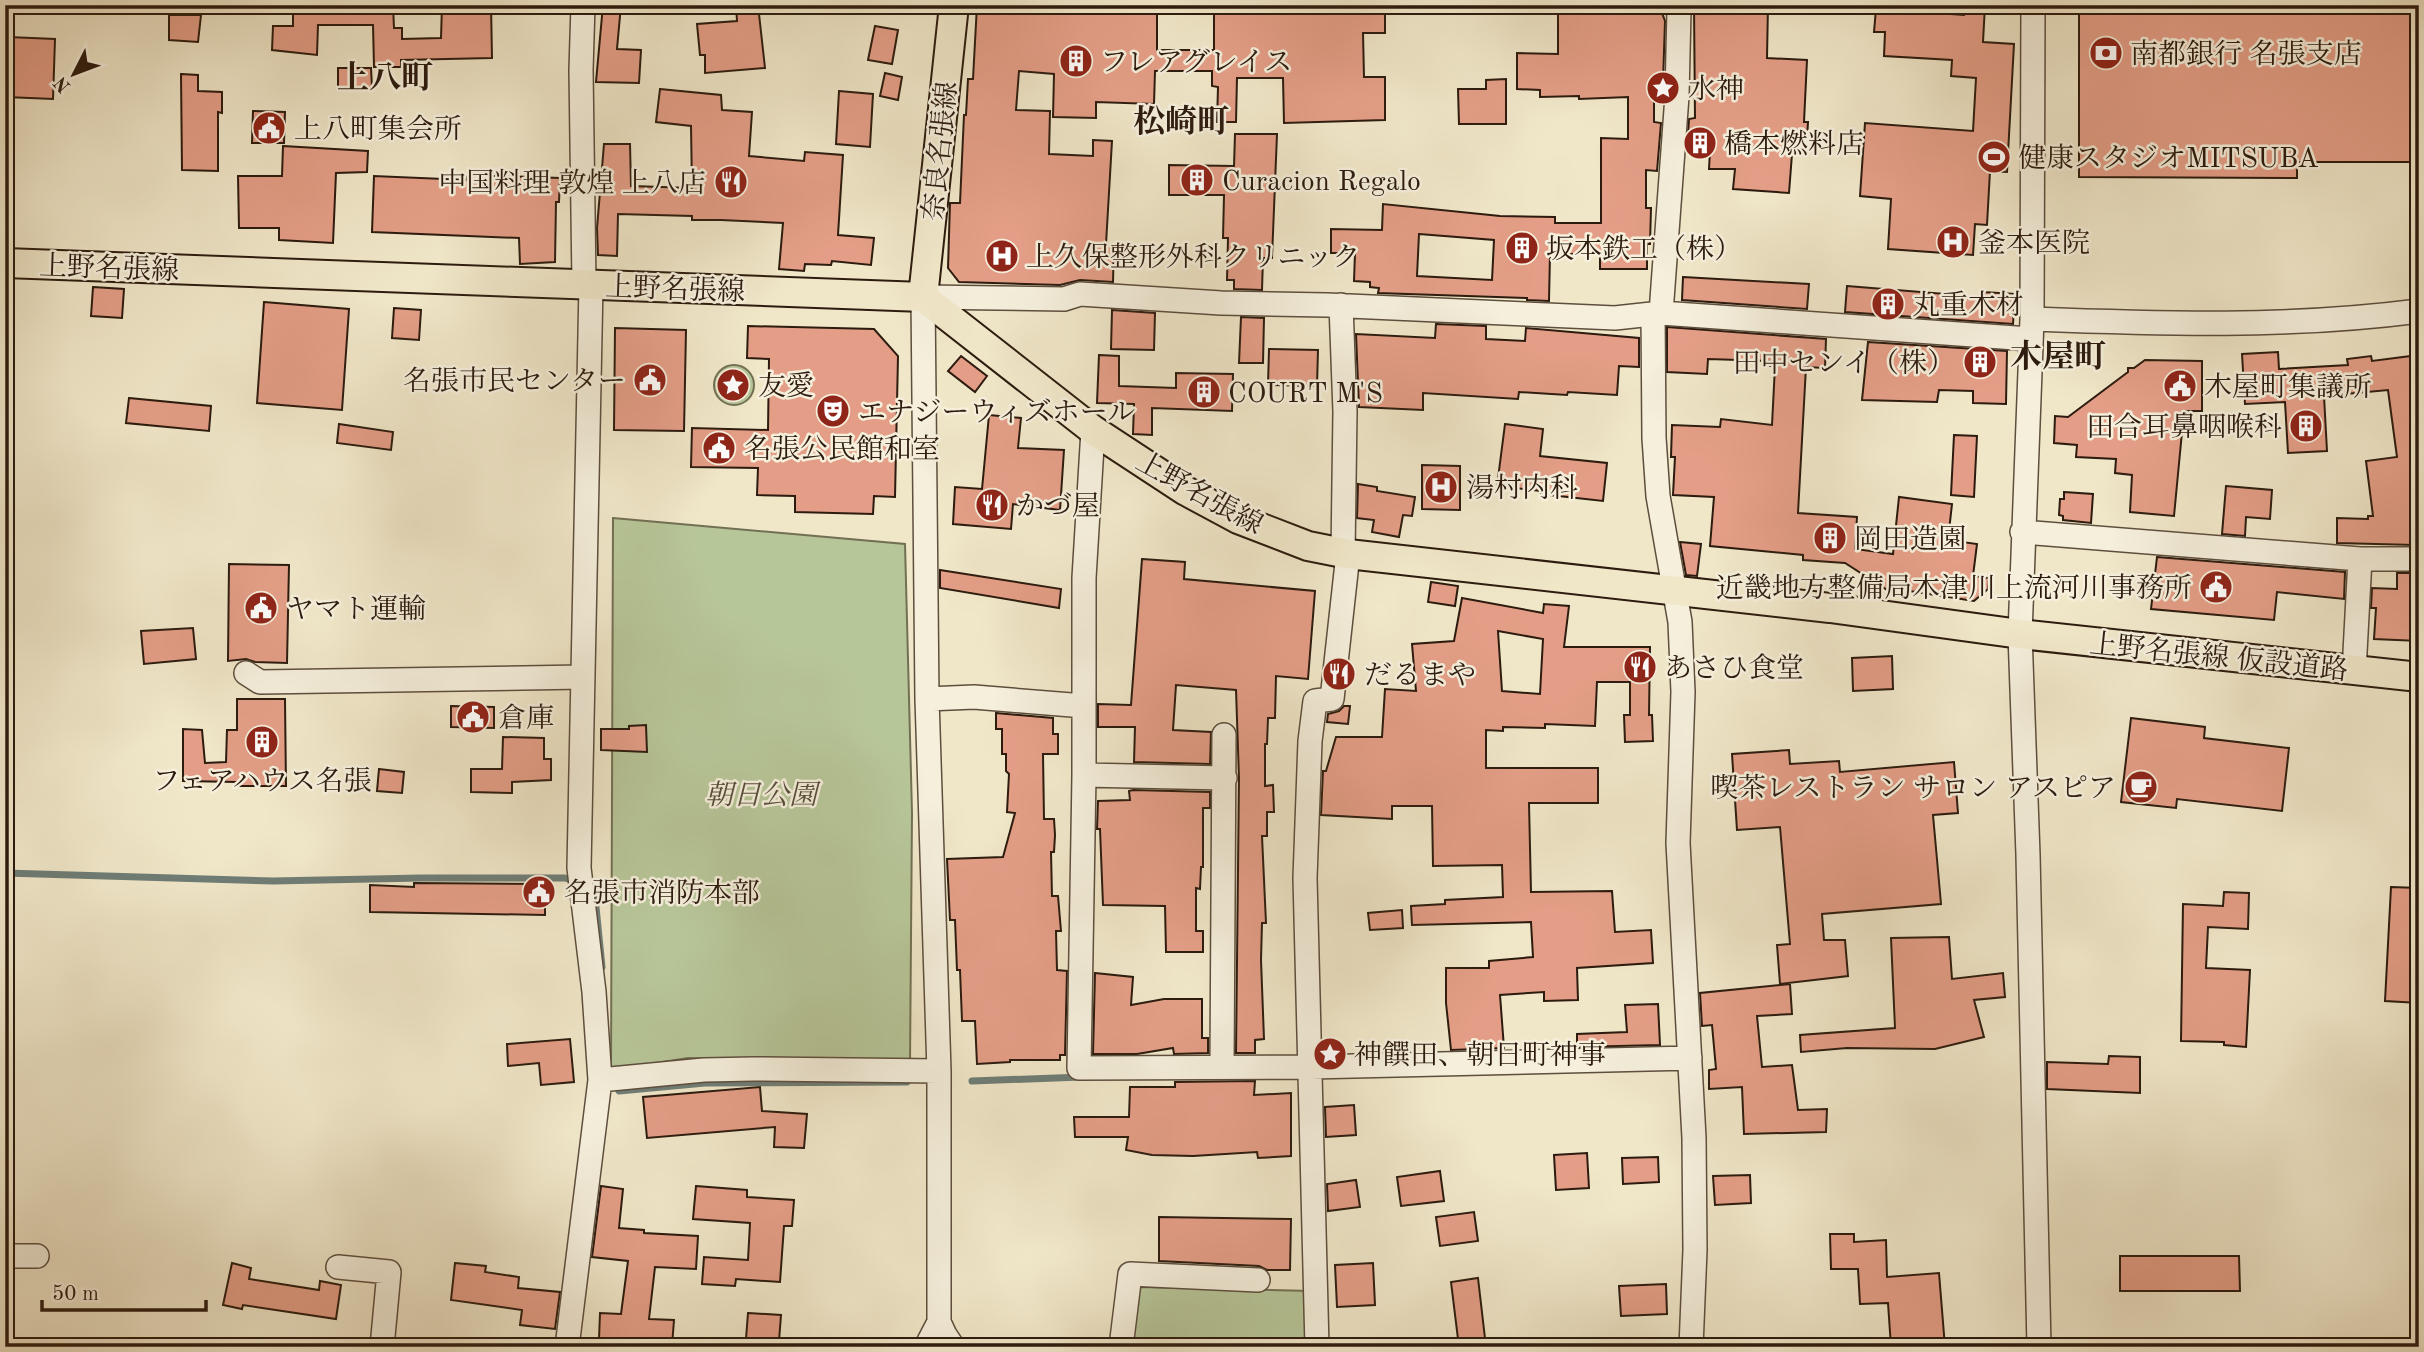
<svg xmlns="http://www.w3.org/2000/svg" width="2424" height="1352" font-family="'Old Standard TT','Noto Serif JP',serif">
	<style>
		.green { fill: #b7c699; stroke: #727054; stroke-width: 2 }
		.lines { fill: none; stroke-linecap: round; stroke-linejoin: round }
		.stream { stroke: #6f7d76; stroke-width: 7 }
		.building { fill: #e49e87; stroke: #2c1b0e; stroke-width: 2; fill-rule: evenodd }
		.minor-casing { stroke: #5d4e3d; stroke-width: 26 }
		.major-casing { stroke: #2c1b0e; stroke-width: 32 }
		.minor { stroke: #f5efdc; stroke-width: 23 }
		.major { stroke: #f0e7c9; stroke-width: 28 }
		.labels { text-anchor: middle; stroke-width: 5; stroke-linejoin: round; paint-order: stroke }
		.poi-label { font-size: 28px; fill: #2c1b0e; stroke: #f5efdc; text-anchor: start }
		.street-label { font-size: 28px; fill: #2c1b0e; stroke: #f5efdc }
		.park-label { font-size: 28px; font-style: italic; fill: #564e38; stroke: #f5efdc }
		.quarter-label { font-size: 32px; font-weight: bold; fill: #2c1b0e; stroke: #f5efdc }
	</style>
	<rect width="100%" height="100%" fill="#f0e7c9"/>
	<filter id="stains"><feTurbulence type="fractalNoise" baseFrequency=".00286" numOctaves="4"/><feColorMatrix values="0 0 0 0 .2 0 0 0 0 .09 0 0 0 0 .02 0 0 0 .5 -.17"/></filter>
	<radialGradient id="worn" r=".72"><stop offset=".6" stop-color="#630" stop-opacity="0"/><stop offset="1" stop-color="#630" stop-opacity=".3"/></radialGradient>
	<path class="green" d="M714 385a20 20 0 1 1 40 0a20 20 0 1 1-40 0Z
		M613,518L905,544L912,813L910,1064L688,1058L611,1070Z
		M1140,1287L1311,1291L1309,1347H1130Z"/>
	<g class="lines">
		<path class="stream" d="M5,873L273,881L421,878H565L594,887L602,967
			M972,1081L1082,1077
			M616,1083L619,1091L705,1083L907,1082"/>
	</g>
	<path class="building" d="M293,5H393L394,28H402V39L441,38L442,5H491L492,58L401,60V67H374L373,25H318L317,55L272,50L273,26H293Z
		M603,5H621L617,49L641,50L639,83L596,82Z
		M736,5H758L765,68L705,73V55H700L697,24L737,21Z
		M977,5H1157V50H1214V5H1385V33H1363L1364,77H1385V120L1284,123L1283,78H1237L1236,122H1217L1218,87L1212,86V71H1155L1154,104L1096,102V118L1053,117L1054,74L1019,71L1016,110L1050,111L1049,154L1093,156V140L1112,141L1106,244H1114L1113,282L1080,280L1060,285L959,282L948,268L950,203H960L964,115H966L968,79H973Z
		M1558,5H1659L1665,21L1663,82H1654V122L1661,123L1657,171L1646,170V208H1651L1650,244H1647V269H1600V254H1550L1549,301L1527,300V298L1378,293L1379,288L1370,287V282L1354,281L1355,253H1331V229L1382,230L1383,204L1500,216L1555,217V223H1601V138L1628,139V97L1579,99V96L1540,97V90L1517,89V53L1558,54ZM1419,234L1494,240L1492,280L1417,276Z
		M1694,5H1768L1767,58L1807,60L1804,122H1808L1807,139L1804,138V155L1792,154L1789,193L1733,189L1735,169H1709L1710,151L1687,150L1689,119L1695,118Z
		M1965,5H1985L1983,42L2014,44L2007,172L1990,171L1987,225L1975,224L1973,255L1888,249L1891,199L1860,196L1865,123L1973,131L1976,78L1951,76L1952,60L1884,56L1885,32H1874L1876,9L1964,15Z
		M2079,5H2419V162H2297V178L2079,177Z
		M169,15H201L198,42L169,40Z
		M875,26L898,30L892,64L868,60Z
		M8,37L55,39L53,99L6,97Z
		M338,68H371L372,88H338Z
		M885,73L902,77L898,100L880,96Z
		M181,74L198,75V91L222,92V113L218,112V171L182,170Z
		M1506,79V124H1459L1458,89H1486V80Z
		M660,89L721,95L722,110L752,112L749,156L804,161L805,152L843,155L838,235L874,238L871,265L832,261L831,265L805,264L804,271L779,269L783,223L721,220H692V216L618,214L617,256L598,255L597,228L604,144H630L631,186L692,188L691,126L656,122Z
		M839,91L873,94L870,147L836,144Z
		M253,111L285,112L284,143H252Z
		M1235,134H1277L1272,258H1263L1262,290L1234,289V280H1227L1228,238H1223L1224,195H1169V165L1234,166Z
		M283,146L368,151L367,172L336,173L333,243L279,240V228H239L238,176H282Z
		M467,175L560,178L559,202H556L555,262L520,264L519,238L372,232L374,176L467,180Z
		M1683,277L1809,284L1807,309L1682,300Z
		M1847,286L1982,297L1983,292L2015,294L2013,324L1845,312Z
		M93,287L124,289L122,318L91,316Z
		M264,302L349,309L342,410L257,403Z
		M394,308L421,310L419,340L392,338Z
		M1112,310L1155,313L1154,350L1111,349Z
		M1241,317L1264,318L1263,363H1239Z
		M1436,324L1486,326V339L1525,341L1526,328L1639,338V367L1619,366L1617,395L1568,392L1567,395L1519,392L1518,399L1423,393V410L1359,407L1356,334L1435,338Z
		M748,326L874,329L898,356L895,497L874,496L873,514L795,512V496L757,495L758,468L691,467L692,428L768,430L769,359L747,358Z
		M1667,327L1826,339L1825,368L1806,367L1798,513L1857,517L1855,549L1893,554L1899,497L1952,504L1948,540L1977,544L1973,576L1989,578L1988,589L1974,601L1896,589L1895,595L1845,563L1803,560V555L1710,546L1714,497L1673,495L1675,457H1671L1672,425L1720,427L1721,419L1772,425L1775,366H1770V361L1708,359L1707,374L1667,372Z
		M615,328L686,330L684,431L614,430Z
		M1868,342L2007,351L2006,404L1973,403V391L1939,390L1937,402L1862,400Z
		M1269,349L1318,350L1317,386L1268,385Z
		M2278,352L2279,369L2348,365L2347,359L2371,356L2372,361L2419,355V502H2416L2415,545L2337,543V518L2368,519V516H2373L2366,461L2397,457L2388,390L2324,396L2327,451L2288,453L2285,402L2245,404L2242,354Z
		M1099,355L1119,356V386L1176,388V373L1233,374L1232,411L1152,408V435L1133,434L1134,404L1097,403Z
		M961,356L987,376L975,392L948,371Z
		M2145,360L2202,361V411H2184L2174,516L2130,512L2132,475L2115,473L2116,459L2076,457L2077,445L2054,443L2055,416L2068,417L2128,372V368H2134Z
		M129,398L211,406L209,431L126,423Z
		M989,415L1021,418L1018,448L1064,450L1060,510L1013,504L1011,529L953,524L955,487L982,489Z
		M339,424L393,432L391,450L337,443Z
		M1505,424L1543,429L1540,456L1607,463L1603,501L1541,494V491L1497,486Z
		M1954,435L1977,436L1974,497L1951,495Z
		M1422,465L1460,466V510L1422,509Z
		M1358,484L1377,487V491L1415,497L1412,516L1403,515L1399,537L1372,532L1374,520L1357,518Z
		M2226,486L2272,490L2270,519L2246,517L2245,536L2222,534Z
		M2064,492L2093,494L2091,523L2063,520V516L2059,515L2060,499H2064Z
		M1680,542L1701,544L1697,576L1686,575Z
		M2157,557L2345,572L2344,599L2277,592L2274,620L2151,609Z
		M1142,559L1185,562L1184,579L1315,591L1308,679L1276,676L1275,718H1268L1267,744H1265V786L1273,785L1274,812H1267V836H1262L1266,923H1262L1261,960L1264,1039L1255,1040V1053H1236L1239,778L1236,690L1176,685L1173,730L1211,732L1210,764L1134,762L1135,727H1098V704L1131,705Z
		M229,564L289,565L287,663L255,662L246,659L228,661Z
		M940,570L1061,589L1059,608L940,588Z
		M2397,573H2415V576L2419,577V641L2374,639L2376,608H2371L2372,588L2397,589Z
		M1431,582L1458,586L1455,606L1428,602Z
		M1462,598L1543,613L1544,604L1569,606L1564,647H1650L1649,715H1652L1653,741L1625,742L1624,715H1630V682H1597L1595,726L1545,724V728L1503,727V731L1486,730V768H1598V803H1529L1531,892L1612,891L1615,932L1651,930L1653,963L1577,968L1578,1000L1544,1001V992L1500,995L1504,1048L1451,1050L1446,1003V968H1489V961L1533,957L1531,922L1412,925L1411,906L1445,904V900L1503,897L1502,865L1433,866L1432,806H1392V819L1321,815L1323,771H1326L1336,737H1382L1385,689L1416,691L1412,644L1454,641ZM1498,631L1543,639L1540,694L1502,691Z
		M193,628L196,659L144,664L141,631Z
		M1892,656L1893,689L1853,691L1852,658Z
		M237,699H285L286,786H238V782L183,781V729L202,730L205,763L226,762L227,730H237Z
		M451,706L494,707V728L451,727Z
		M1344,706H1350L1348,724L1327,722L1328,714L1339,711Z
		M996,713L1053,718V734H1058V754H1043L1044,819H1054L1055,835L1054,852H1051L1052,896H1058L1061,931H1056L1057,970L1067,971L1065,1055H1060V1060H1010V1062L977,1064L975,1021H962L960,970H957L955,920H950L947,859L1003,857L1015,813L1007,812L1009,774L1006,771V754H1002V729H996Z
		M2131,718L2205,727L2204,738L2289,748L2282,811L2177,799L2176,808L2121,802Z
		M646,725L647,752L601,750V729H629V726Z
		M503,737L544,738V759H551V780L512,782V793L471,792V769H502Z
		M1789,750L1790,764L1839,761L1840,772L1954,762L1958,813L1933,815L1941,904L1822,914L1824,940H1845L1848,976L1780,984L1777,945L1790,944L1780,827L1737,830L1732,754Z
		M379,769L404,772L402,793L377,791Z
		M1133,790L1210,792V808H1203V867H1201L1200,889L1196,888V931H1203V952H1166L1165,906L1103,905L1100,829H1097L1098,801L1130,800L1129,791Z
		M414,883L545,884V915L370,912V885L414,887Z
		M2391,887L2419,888V1003L2385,1001Z
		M2224,892L2249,893L2248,929L2208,927L2206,968L2250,970L2246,1047L2224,1045V1042L2181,1041L2183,904L2223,906Z
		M1402,910L1403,928L1370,930L1368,913Z
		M1949,937L1952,979L2003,973L2005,997L1974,1000L1984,1037L1935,1049L1847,1048L1801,1052L1800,1035L1895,1028L1891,938Z
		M1095,973L1133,977L1131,1005L1164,999H1202V1038H1208V1053L1174,1054L1173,1048L1137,1054H1093Z
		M1790,984L1792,1014L1757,1016L1762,1067L1792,1065L1798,1110L1827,1109L1826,1132L1744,1134L1742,1087L1709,1089V1070L1716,1069L1712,1025L1702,1026L1700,993Z
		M1658,1004L1660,1045L1577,1047V1034L1627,1032L1625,1005Z
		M570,1039L574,1082L541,1085L539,1063L508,1066L507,1044Z
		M2109,1056L2140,1057V1093L2047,1089V1062L2108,1064Z
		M1255,1081L1254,1095L1291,1093V1156L1258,1158L1257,1152L1193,1156L1152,1155L1126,1150L1128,1137H1075L1074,1117H1129L1130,1087H1175V1082Z
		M760,1087L762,1111L807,1114L804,1148L774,1147L775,1127L647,1138L643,1097Z
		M1354,1105L1356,1135L1326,1137L1325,1107Z
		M1587,1153L1589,1188L1556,1190L1554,1155Z
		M1658,1157L1659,1182L1623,1184L1622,1158Z
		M1440,1171L1444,1201L1401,1206L1397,1177Z
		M1750,1175L1751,1203L1715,1205L1713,1176Z
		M1356,1180L1360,1207L1328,1211L1327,1184Z
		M601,1186L623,1189L619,1228L644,1230V1233L698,1236L696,1269L655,1267L649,1319L674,1320L672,1346L599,1339L600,1313L621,1314L628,1261L592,1257Z
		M696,1186L747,1190V1197L794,1200L792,1226H784L780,1282L736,1279L735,1286L702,1284L704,1257L748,1260L750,1223L693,1219Z
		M1474,1212L1478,1241L1440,1246L1436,1217Z
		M1159,1217L1291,1219L1290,1270H1267L1259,1266L1159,1261Z
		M1830,1234H1854V1242L1886,1240L1887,1277L1939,1273L1945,1347H1891L1888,1303L1860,1304L1858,1269H1831Z
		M2120,1256H2239L2240,1291H2120Z
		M232,1263L251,1268L249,1279L319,1290L320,1281L341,1285L336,1319L243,1305L242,1309L223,1305Z
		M455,1263L486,1266L485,1272L519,1277L518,1288L560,1292L555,1329L520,1325L522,1310L451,1300Z
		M1373,1263L1375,1305L1337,1307L1335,1265Z
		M1478,1278L1486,1347H1459L1451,1282Z
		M1666,1284L1667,1314L1621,1316L1619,1286Z
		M748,1313L781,1315L779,1341L746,1339Z"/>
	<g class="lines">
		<defs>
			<path id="minor" d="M583,5L581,70L584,284
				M2033,5L2032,319L2020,634L2028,855L2039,1347
				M1341,305L1345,412L1343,553
				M1661,313L1677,96L1679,9L1677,5
				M1653,314L1654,438L1658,496L1680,622L1683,692L1678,843L1694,1138L1695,1250L1691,1347
				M2032,319C2164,324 2287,328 2419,311
				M1093,430L1084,578V775L1079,1068L1311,1067L1690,1058
				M2022,532L2360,559L2354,671
				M2360,559H2419
				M246,673L260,682L583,677
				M927,699L974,697L1084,706
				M1084,775L1225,778
				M1222,1066L1224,735
				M600,1080L704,1070L754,1069L939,1071
				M5,1256H37
				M338,1267L389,1272L382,1347
				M567,1347L600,1080L594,992L579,868L591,285
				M926,1347L939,1322
				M953,1347L945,1335L939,1322V1071L927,699L923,297L1064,299L1080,294L1221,303L1327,305L1615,318L1661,313L2030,339
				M1121,1347L1130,1274L1258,1280
				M1317,1347L1305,878L1310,741L1315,701L1332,699L1348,554"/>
			<path id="major" d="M5,263L923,297L1093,430L1186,491L1238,519L1308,546L1348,554L1830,608L2020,634L2419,677
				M923,297L954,5"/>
		</defs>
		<use href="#minor" class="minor-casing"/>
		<use href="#major" class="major-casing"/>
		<use href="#minor" class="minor"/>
		<use href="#major" class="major"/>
	</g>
	<defs>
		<symbol id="bank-disc" viewBox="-11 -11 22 22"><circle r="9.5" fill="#8f2418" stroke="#f5efdc"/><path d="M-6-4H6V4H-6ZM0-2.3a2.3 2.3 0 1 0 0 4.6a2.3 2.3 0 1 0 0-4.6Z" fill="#fff"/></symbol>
		<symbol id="building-disc" viewBox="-11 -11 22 22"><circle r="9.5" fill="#8f2418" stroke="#f5efdc"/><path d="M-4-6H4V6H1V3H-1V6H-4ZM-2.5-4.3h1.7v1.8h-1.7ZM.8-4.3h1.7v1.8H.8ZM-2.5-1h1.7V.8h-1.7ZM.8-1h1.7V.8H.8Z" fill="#fff"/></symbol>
		<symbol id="sight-disc" viewBox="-11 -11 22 22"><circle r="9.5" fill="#8f2418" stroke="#f5efdc"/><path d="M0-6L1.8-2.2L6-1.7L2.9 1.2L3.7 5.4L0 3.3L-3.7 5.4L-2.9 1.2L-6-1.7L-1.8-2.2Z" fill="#fff"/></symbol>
		<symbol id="civic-disc" viewBox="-11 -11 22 22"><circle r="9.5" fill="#8f2418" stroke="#f5efdc"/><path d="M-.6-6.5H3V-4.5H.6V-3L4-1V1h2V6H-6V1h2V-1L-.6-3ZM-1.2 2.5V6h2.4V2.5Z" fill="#fff"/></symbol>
		<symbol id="stadium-disc" viewBox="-11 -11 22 22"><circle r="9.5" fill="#8f2418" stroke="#f5efdc"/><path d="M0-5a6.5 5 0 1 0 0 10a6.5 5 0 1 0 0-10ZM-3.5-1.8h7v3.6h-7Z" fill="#fff"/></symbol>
		<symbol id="restaurant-disc" viewBox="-11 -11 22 22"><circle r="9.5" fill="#8f2418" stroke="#f5efdc"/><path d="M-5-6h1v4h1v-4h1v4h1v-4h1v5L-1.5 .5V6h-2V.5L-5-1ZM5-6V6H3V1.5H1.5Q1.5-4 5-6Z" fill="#fff"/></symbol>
		<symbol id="hospital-disc" viewBox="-11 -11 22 22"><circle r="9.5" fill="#8f2418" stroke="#f5efdc"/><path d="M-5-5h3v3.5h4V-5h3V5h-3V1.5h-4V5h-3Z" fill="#fff"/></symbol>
		<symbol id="theatre-disc" viewBox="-11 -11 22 22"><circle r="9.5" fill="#8f2418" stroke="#f5efdc"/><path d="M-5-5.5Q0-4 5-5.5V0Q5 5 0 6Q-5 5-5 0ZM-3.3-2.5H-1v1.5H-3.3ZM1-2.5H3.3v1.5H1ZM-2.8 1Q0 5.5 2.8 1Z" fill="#fff"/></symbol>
		<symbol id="cafe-disc" viewBox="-11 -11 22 22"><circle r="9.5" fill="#8f2418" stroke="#f5efdc"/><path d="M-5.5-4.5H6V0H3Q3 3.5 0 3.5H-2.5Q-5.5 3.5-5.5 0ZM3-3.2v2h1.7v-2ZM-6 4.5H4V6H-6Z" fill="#fff"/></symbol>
	</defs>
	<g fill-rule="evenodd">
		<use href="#bank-disc" x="2087" y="34" width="38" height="38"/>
		<use href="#building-disc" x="1057" y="42" width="38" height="38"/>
		<use href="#sight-disc" x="1644" y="69" width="38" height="38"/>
		<use href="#civic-disc" x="250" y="109" width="38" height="38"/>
		<use href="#building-disc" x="1681" y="124" width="38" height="38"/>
		<use href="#stadium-disc" x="1975" y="138" width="38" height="38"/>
		<use href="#building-disc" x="1178" y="161" width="38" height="38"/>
		<use href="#restaurant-disc" x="712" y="163" width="38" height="38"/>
		<use href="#hospital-disc" x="1934" y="223" width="38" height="38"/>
		<use href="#building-disc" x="1503" y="229" width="38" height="38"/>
		<use href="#hospital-disc" x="983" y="237" width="38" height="38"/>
		<use href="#building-disc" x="1869" y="285" width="38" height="38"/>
		<use href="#building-disc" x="1961" y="343" width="38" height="38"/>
		<use href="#civic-disc" x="631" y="361" width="38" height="38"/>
		<use href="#sight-disc" x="714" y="366" width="38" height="38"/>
		<use href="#civic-disc" x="2161" y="367" width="38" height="38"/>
		<use href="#building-disc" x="1185" y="373" width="38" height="38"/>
		<use href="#theatre-disc" x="814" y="392" width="38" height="38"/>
		<use href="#building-disc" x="2287" y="407" width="38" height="38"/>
		<use href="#civic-disc" x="700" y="429" width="38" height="38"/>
		<use href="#hospital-disc" x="1422" y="468" width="38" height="38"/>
		<use href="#restaurant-disc" x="973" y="486" width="38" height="38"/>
		<use href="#building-disc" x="1811" y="519" width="38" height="38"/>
		<use href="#civic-disc" x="2197" y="568" width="38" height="38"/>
		<use href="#civic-disc" x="242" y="589" width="38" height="38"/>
		<use href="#restaurant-disc" x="1621" y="648" width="38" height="38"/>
		<use href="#restaurant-disc" x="1320" y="655" width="38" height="38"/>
		<use href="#civic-disc" x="454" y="698" width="38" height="38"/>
		<use href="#building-disc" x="243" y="723" width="38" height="38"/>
		<use href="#cafe-disc" x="2122" y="768" width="38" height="38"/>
		<use href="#civic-disc" x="520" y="873" width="38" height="38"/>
		<use href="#sight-disc" x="1311" y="1035" width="38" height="38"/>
	</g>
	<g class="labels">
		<g class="poi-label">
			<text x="2130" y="63">南都銀行 名張支店</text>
			<text x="1100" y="71">フレアグレイス</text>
			<text x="1688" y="98">水神</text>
			<text x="294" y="138">上八町集会所</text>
			<text x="1724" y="153">橋本燃料店</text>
			<text x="2018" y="167">健康スタジオMITSUBA</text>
			<text x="1222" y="190">Curacion Regalo</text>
			<text x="706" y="192" text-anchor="end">中国料理 敦煌 上八店</text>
			<text x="1978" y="252">釜本医院</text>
			<text x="1546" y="258">坂本鉄工（株）</text>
			<text x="1026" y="266">上久保整形外科クリニック</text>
			<text x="1912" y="314">丸重木材</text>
			<text x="1955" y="372" text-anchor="end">田中センイ（株）</text>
			<text x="626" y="390" text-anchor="end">名張市民センター</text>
			<text x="758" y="395">友愛</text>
			<text x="2204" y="396">木屋町集議所</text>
			<text x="1228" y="402">COURT M'S</text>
			<text x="858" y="421">エナジーウィズホール</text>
			<text x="2282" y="436" text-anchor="end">田合耳鼻咽喉科</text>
			<text x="744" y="458">名張公民館和室</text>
			<text x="1466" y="497">湯村内科</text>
			<text x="1016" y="515">かづ屋</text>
			<text x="1854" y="548">岡田造園</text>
			<text x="2192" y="597" text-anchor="end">近畿地方整備局木津川上流河川事務所</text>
			<text x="286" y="618">ヤマト運輸</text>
			<text x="1664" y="677">あさひ食堂</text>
			<text x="1364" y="684">だるまや</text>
			<text x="498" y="727">倉庫</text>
			<text x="262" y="790" text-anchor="middle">フェアハウス名張</text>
			<text x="2116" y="797" text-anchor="end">喫茶レストラン サロン アスピア</text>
			<text x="564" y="902">名張市消防本部</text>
			<text x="1354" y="1064">神饌田、朝日町神事</text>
		</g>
		<g class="street-label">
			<text transform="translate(939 151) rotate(-84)" y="10">奈良名張線</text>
			<text transform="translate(109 267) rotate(2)" y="10">上野名張線</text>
			<text transform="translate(675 288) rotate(2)" y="10">上野名張線</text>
			<text transform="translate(1200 492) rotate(29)" y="10">上野名張線</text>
			<text transform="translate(2219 656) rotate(6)" y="10">上野名張線 仮設道路</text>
		</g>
		<g class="park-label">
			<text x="761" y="804">朝日公園</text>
		</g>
		<g class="quarter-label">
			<text x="385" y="88">上八町</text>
			<text x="1181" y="132">松崎町</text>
			<text x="2058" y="367">木屋町</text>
		</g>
	</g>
	<rect width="2424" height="1352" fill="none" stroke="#f0e7c9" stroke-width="28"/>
	<rect x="7" y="7" width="2410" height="1338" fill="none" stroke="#2c1b0e" stroke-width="3.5"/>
	<rect x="14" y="14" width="2396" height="1324" fill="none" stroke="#2c1b0e" stroke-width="2"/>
	<g transform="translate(74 74) rotate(228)" stroke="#f5efdc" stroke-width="5" paint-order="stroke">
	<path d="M0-5L12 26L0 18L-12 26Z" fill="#2c1b0e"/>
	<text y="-10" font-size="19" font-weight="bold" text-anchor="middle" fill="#2c1b0e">N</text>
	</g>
	<path d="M42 1300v10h164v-10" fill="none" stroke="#2c1b0e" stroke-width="3.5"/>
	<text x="52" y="1300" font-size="21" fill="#2c1b0e" stroke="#f5efdc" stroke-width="5" paint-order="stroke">50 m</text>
	<rect width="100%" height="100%" filter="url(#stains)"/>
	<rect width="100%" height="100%" fill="url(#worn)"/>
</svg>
